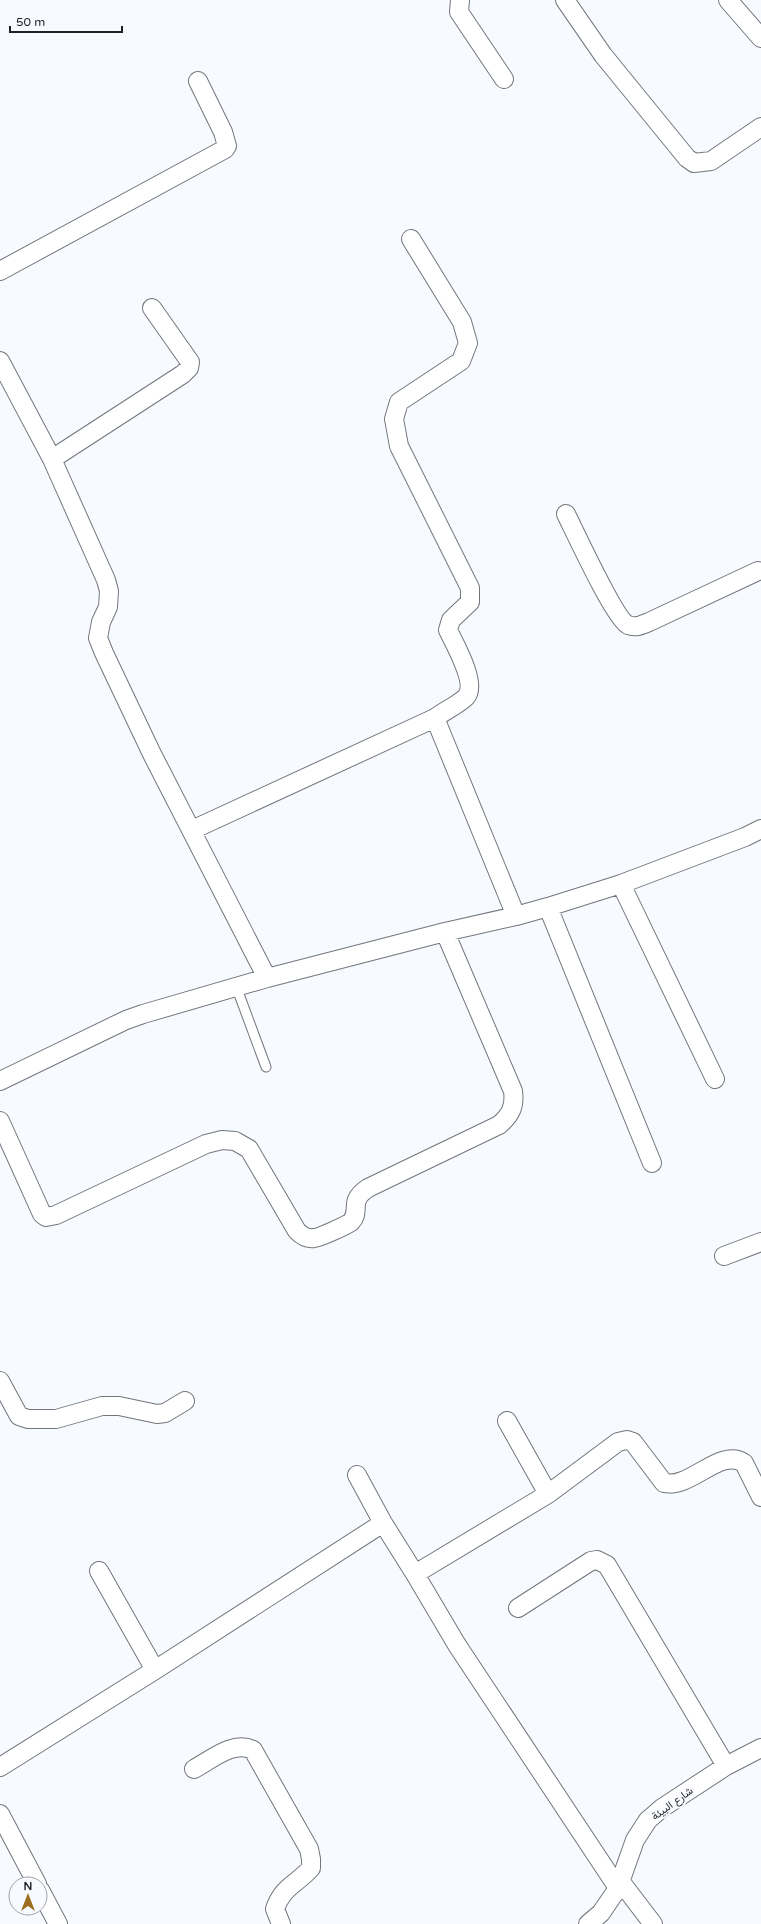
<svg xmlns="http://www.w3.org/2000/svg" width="761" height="1924" font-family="'Varela Round',Vazirmatn,sans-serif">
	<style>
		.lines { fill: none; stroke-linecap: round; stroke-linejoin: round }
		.service-casing { stroke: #72767c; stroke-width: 11 }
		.minor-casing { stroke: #72767c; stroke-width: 20 }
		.service { stroke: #fff; stroke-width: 9 }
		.minor { stroke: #fff; stroke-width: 18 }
		.labels { text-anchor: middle; stroke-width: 4; stroke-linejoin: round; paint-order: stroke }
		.street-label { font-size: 11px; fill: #1f2124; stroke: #f7fafe }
	</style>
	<rect width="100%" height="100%" fill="#f7fafe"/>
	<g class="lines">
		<defs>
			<path id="service" d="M236,986L266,1067"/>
			<path id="minor" d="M460,0L459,12L504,79
				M565,0L603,55L687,158L694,163L711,161L761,127
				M728,0L761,38
				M411,239L462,322L468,343L461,361L399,402L394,419L399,446L470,588V602L451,620L448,630C454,643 478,684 466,697C458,705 444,711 435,718L516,916
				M0,271L225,149L227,146L223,132L198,81
				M0,361L52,459L106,580L109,591L108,607L101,622L98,638L104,653L152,754L267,978
				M52,459L183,374L189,368L190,362L152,308
				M566,514C575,532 615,619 628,625C636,628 642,625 649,622L758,571
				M192,830L435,718
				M621,884L715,1079
				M548,907L652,1163
				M0,1081L126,1020L143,1014L267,978L445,932L516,916L548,907L621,884L745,837L761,829
				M0,1121L42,1214L46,1217L56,1215L206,1144L222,1140L235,1141L249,1149L297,1231C302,1236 307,1239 314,1238C319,1238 347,1225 351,1222C362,1210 347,1202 368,1188L499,1125C511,1115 515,1106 513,1091L445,932
				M724,1256L761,1242
				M0,1381L19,1416L28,1419H56L102,1406H119L157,1414L165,1413L185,1401
				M507,1421L548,1494
				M357,1475L383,1523L415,1574L457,1645L618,1888
				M99,1571L155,1670
				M415,1574L548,1494L618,1442L627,1440L633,1442L664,1483C691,1489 720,1447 744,1463L761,1497
				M518,1608L591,1561L597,1560L607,1565L726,1766
				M0,1767L155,1670L383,1523
				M194,1769C211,1760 233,1740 253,1750L309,1849L311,1859V1868C297,1884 282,1887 275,1909L281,1924
				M0,1814L37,1884
				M621,1882L653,1924
				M40,1890L58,1924
				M588,1924L601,1913L618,1888L635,1840L648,1820L662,1808L726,1766L761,1748"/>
		</defs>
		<use href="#service" class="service-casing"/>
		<use href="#minor" class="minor-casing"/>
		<use href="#service" class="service"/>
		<use href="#minor" class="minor"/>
	</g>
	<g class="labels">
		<g class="street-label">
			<text transform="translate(672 1803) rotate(-36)" y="4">شارع البيئة</text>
		</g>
	</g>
	<g transform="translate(28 1896)"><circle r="19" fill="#f7fafe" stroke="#a1a3a7"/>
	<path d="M0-3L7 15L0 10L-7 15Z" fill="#9d6d20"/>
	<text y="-6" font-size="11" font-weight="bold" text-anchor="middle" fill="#1f2124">N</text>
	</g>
	<path d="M10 26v6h112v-6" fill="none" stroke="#1f2124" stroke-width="2"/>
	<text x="16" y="26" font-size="12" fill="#1f2124" stroke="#f7fafe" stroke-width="3" paint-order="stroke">50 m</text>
</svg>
